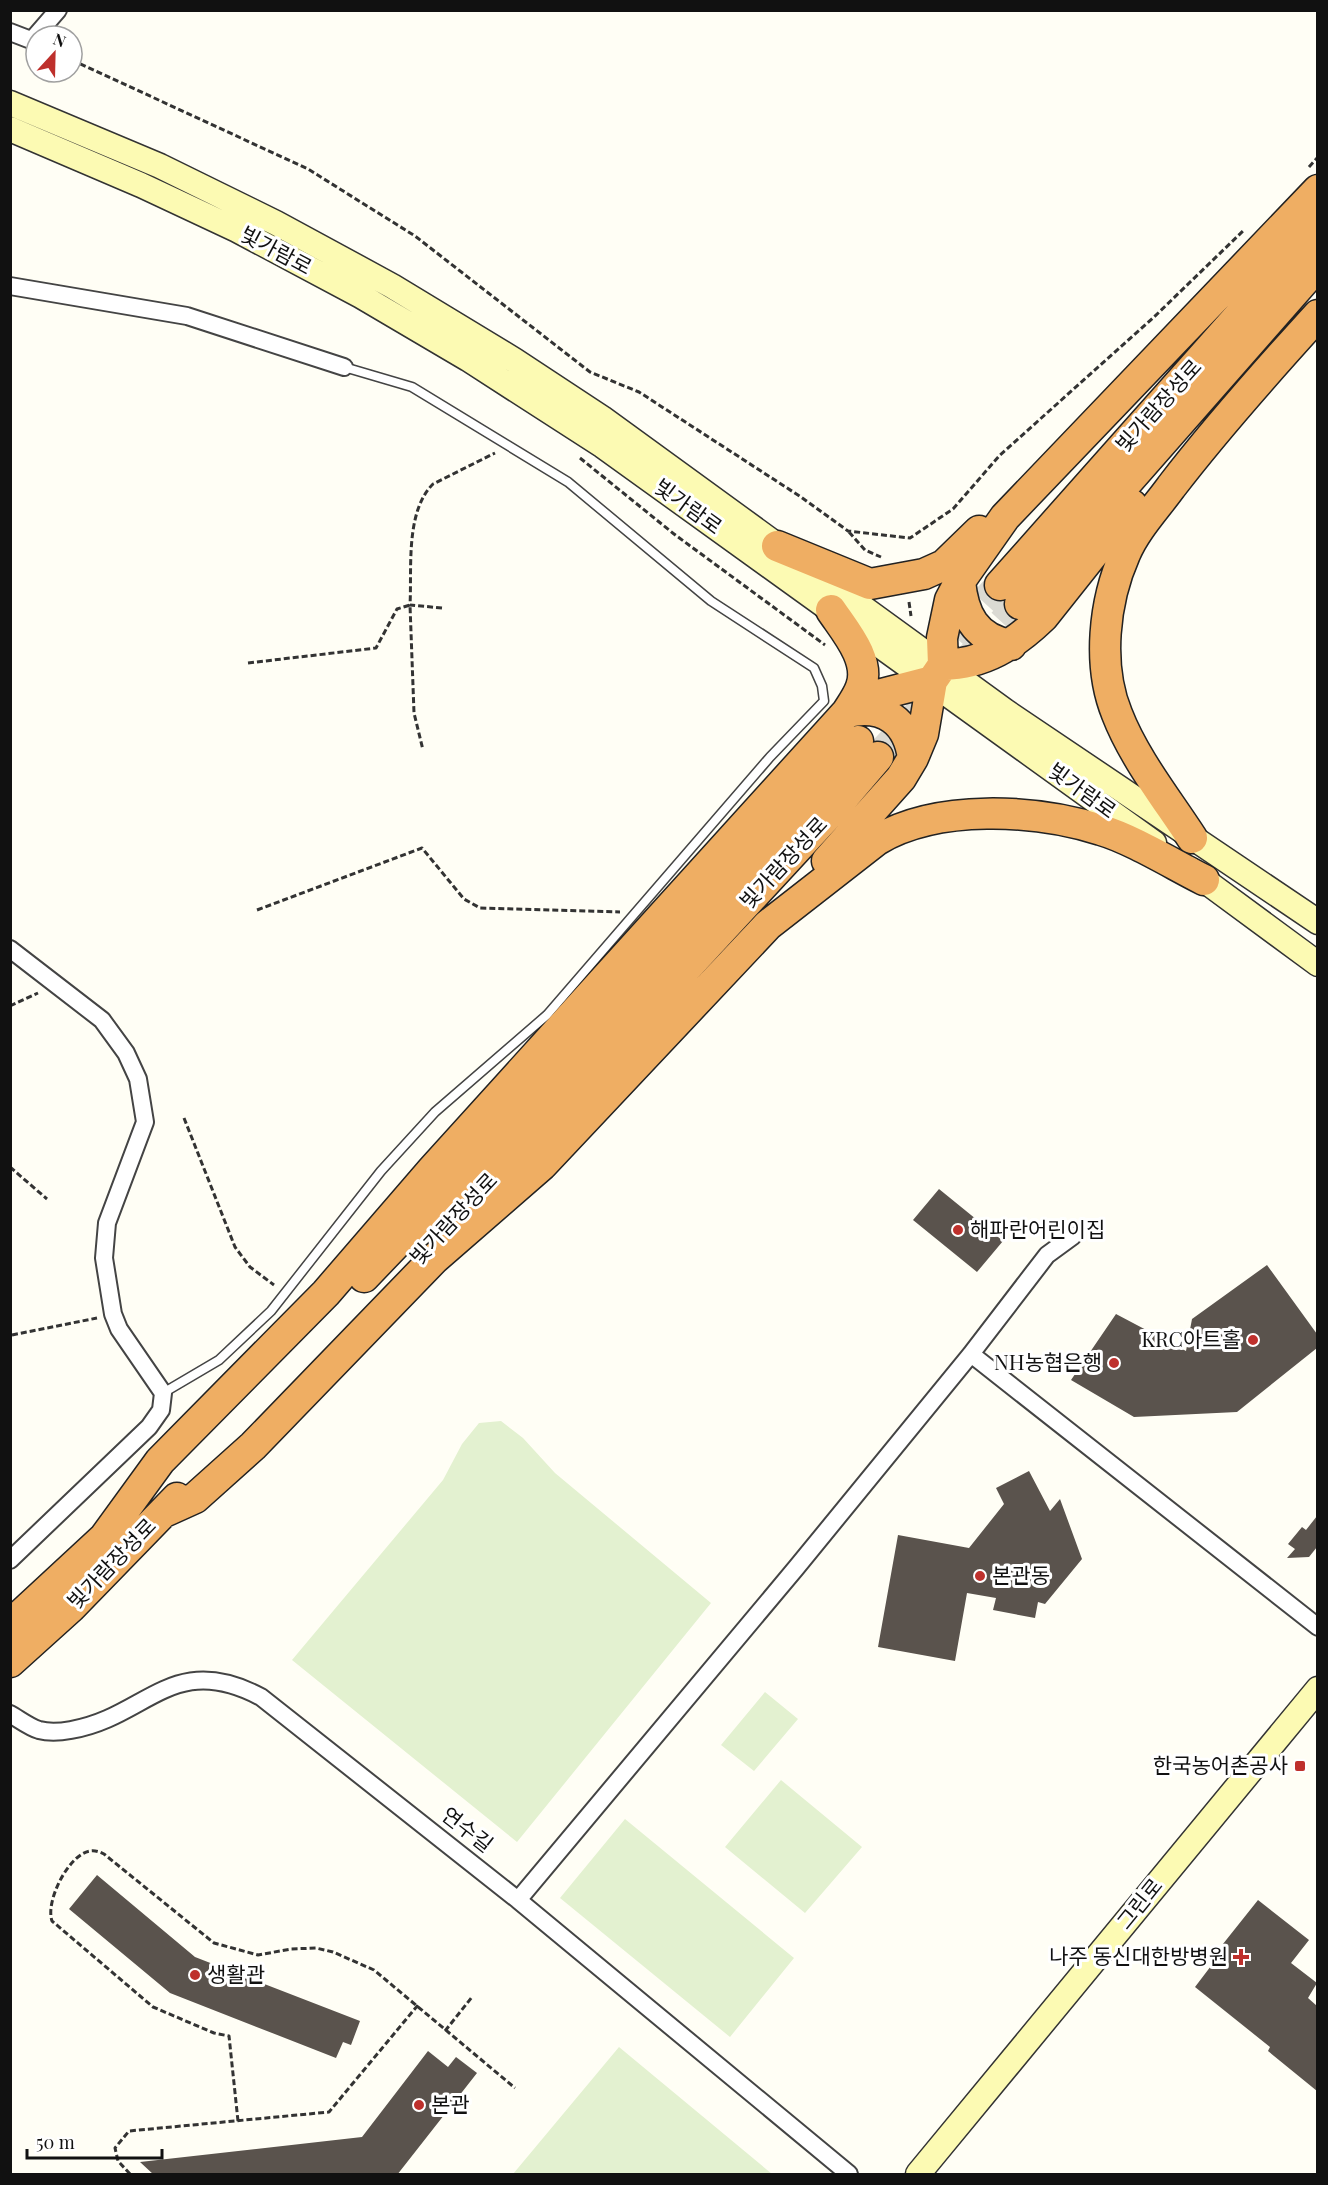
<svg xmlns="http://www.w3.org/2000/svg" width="1328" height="2185" font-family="'Playfair Display','Noto Sans KR',serif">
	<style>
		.pitch { fill: #e3f1d0 }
		.building { fill: #5a534d }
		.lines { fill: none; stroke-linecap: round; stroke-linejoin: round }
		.highway-tunnel { stroke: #dbdad3; stroke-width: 30; stroke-dasharray: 30 15; stroke-linecap: butt }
		.lane-casing { stroke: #444; stroke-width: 11 }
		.street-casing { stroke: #444; stroke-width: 20 }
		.secondary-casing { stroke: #333; stroke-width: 27 }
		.highway-casing { stroke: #222; stroke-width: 33 }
		.path { stroke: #333; stroke-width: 3; stroke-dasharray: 6 3; stroke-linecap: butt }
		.lane { stroke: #fff; stroke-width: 8 }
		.street { stroke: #fff; stroke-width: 16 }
		.secondary { stroke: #fcfab3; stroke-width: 24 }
		.highway { stroke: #efae63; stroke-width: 30 }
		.poi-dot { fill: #be302c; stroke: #fff; stroke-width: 2 }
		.labels { text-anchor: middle; stroke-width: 6; stroke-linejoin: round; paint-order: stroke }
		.street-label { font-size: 21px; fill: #111; stroke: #fff }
		.poi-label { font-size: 21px; fill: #111; stroke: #fff; text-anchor: start }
	</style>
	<rect width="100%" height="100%" fill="#fffef5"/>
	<path class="pitch" d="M501,1421L523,1438L555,1473L711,1603L517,1842L292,1660L443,1480L462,1444L479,1423Z
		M765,1692L798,1719L754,1771L721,1745Z
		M781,1780L862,1847L805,1913L725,1847Z
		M625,1819L794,1958L730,2037L560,1898Z
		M619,2047L772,2174H513Z"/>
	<path class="building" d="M939,1189L1003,1241L977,1272L913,1220Z
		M1267,1265L1317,1334V1348L1237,1412L1134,1417L1071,1380L1116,1314L1186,1351L1192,1319Z
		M1029,1471L1050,1511L1060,1499L1082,1559L1045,1604L1038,1602L1035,1618L993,1610L996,1598L967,1593L955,1661L878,1647L898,1535L969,1548L1004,1504L996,1488Z
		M1317,1516V1547L1309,1557L1287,1558L1295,1549L1288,1544L1302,1527L1306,1530Z
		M97,1875L195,1957L360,2021L351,2045L343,2042L336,2058L170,1993L69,1909Z
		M1258,1900L1309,1940L1291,1963L1317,1983L1308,1998L1317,2006V2091L1268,2051L1270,2047L1195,1987L1214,1962L1211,1959Z
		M428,2051L448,2067L456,2057L477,2073L397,2175H154L140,2162L362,2137Z"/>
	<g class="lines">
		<path class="highway-tunnel" d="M954,636L1000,585
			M972,656L1020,604
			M878,757L921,711"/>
		<defs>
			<path id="lane" d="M163,1393L219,1360L271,1311L381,1171L435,1112L547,1015L770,757L824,701L822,686L814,668L711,601L568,482L412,387L344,367"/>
			<path id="street" d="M10,32L36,42
				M32,40L58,10
				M10,286L187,316L344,367
				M10,949L102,1020L126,1053L138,1079L145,1122L107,1223L104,1258L113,1314L119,1329L163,1393L161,1410L149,1427L10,1560
				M971,1354L1318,1627
				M10,1714C19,1719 29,1727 39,1730C50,1733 60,1732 71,1730C147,1717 172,1650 261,1697L518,1900L849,2174
				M518,1900L796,1568L971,1354L1047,1255L1073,1236"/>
			<path id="secondary" d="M10,103L160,166L276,223L392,286L514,360L602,418L1005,711L1318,922
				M10,129L141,185L237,230L361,296L468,359L603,446L1154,843
				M1189,869L1318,964
				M918,2174L1318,1689"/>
			<path id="highway" d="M777,546L870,584L924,574L944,565L979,531
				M960,581C963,614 975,639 1011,645
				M1000,585L1318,227
				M1020,604L1318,265
				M943,665C984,664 1014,645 1043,617L1132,505
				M851,709L878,695L932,681
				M847,712C884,704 908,721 913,758
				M1192,838C1166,798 1134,758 1117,714C1097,665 1104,601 1125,554C1135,530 1155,509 1171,487C1217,427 1267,371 1318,315
				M827,861L901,778L913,758L923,734L932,681L943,665L942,638L950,600L960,581L1005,517L1318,190
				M456,1217L837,805L878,757
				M364,1277L539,1095L858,741
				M164,1512L195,1498L253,1446L434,1259L542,1165L768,925L877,840C937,804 1035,809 1101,830C1132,839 1174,865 1204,880
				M104,1538L160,1461L326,1293L433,1169L847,712C852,704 858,696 861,687C871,660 845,631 831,610
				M10,1625L119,1524
				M10,1662L71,1607L177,1498"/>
		</defs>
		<use href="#lane" class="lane-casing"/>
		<use href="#street" class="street-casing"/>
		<use href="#secondary" class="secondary-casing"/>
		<use href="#highway" class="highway-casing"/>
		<path class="path" d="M72,60L308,169L415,236L590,372L639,392L801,497L848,531L910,538L953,509L1000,455L1153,318L1244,230
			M1309,167L1318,157
			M580,458L674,534L825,645
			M849,532L865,550L881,557
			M909,602L911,616
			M442,608L410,605C412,569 405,512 433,484L495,453
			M248,663L376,648L397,609L410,605L414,713L423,750
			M257,910L422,848L464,899L480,908L620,912
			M10,1006L38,993
			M184,1118L235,1247L250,1267L274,1285
			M10,1167L47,1199
			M12,1335L97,1318
			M445,2031L472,1997
			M238,2121L229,2036L214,2033L153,2007L52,1921C45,1901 69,1854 90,1851C95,1850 100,1852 104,1854L214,1943L258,1955L291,1949L316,1948L333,1952L374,1970L515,2088
			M130,2174L118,2161L115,2148L129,2131L329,2112L418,2005"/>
		<use href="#lane" class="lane"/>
		<use href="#street" class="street"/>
		<use href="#secondary" class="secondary"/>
		<use href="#highway" class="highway"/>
	</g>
	<g class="poi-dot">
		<circle cx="958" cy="1230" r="6"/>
		<circle cx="1253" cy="1340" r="6"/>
		<circle cx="1114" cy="1363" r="6"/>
		<circle cx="980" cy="1576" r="6"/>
		<rect x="1294" y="1760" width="12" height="12" rx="3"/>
		<path d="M1238 1948h6v6h6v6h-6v6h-6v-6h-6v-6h6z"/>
		<circle cx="195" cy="1975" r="6"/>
		<circle cx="419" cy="2105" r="6"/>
	</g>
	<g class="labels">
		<g class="street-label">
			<text transform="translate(276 251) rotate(28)" y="7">빛가람로</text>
			<text transform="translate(1159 406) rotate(-48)" y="7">빛가람장성로</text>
			<text transform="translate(688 507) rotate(36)" y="7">빛가람로</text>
			<text transform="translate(1082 791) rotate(36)" y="7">빛가람로</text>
			<text transform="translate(784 863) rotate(-47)" y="7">빛가람장성로</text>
			<text transform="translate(454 1219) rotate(-47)" y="7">빛가람장성로</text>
			<text transform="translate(112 1564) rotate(-46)" y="7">빛가람장성로</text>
			<text transform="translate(467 1830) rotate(38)" y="7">연수길</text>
			<text transform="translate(1140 1904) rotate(-51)" y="7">그린로</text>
		</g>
		<g class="poi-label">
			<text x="970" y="1237">해파란어린이집</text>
			<text x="1241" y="1347" text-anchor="end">KRC아트홀</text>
			<text x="1102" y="1370" text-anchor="end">NH농협은행</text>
			<text x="992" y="1583">본관동</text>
			<text x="1288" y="1773" text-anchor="end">한국농어촌공사</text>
			<text x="1228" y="1964" text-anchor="end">나주 동신대한방병원</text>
			<text x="207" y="1982">생활관</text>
			<text x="431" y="2112">본관</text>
		</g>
	</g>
	<rect width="1328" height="2185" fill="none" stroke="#111111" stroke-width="24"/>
	<g transform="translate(54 54) rotate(22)"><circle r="28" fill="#ffffff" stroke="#a0a0a0" stroke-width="1.5"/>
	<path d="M0-4.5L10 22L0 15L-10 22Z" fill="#be302c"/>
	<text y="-9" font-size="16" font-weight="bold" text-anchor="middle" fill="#111111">N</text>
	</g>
	<path d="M27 2149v9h135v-9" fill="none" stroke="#111111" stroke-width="3"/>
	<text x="36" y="2149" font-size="18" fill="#111111" stroke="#ffffff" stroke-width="4.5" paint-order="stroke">50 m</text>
</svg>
